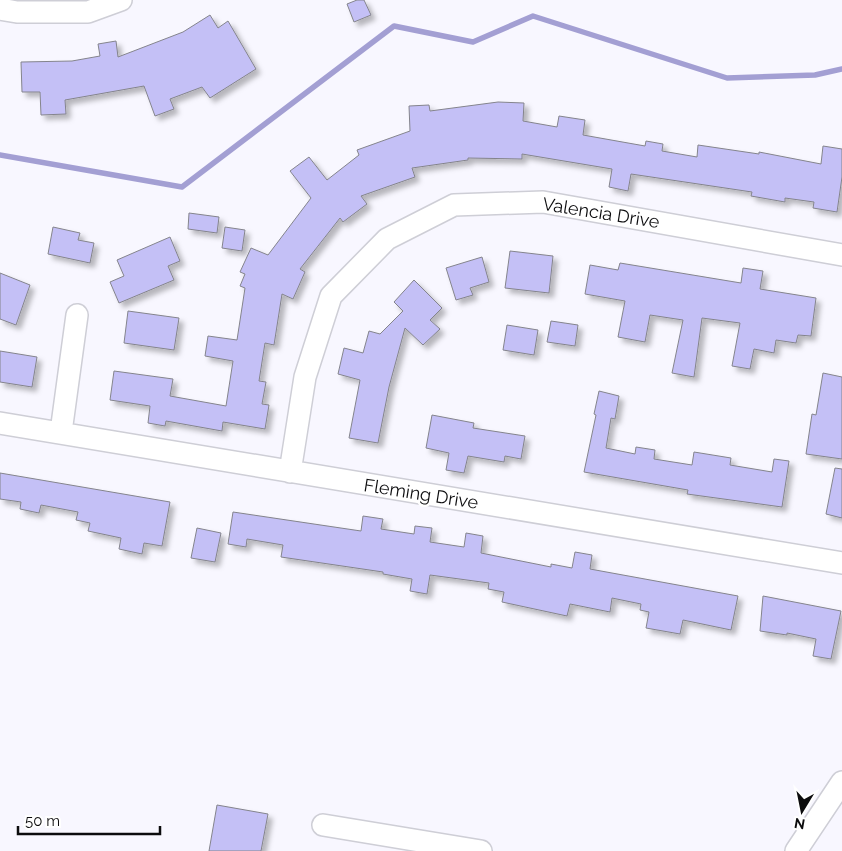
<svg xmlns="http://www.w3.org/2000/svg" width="842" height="851" font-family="Raleway,sans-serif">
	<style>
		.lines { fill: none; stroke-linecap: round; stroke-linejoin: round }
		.stream { stroke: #a39fd3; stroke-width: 5.5 }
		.building { fill: #c4c0f6; stroke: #84848c; filter: url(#shadow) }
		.minor-casing { stroke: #ceced6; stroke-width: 24 }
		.minor { stroke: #fff; stroke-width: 21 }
		.labels { text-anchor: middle; stroke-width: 5; stroke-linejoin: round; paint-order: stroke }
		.street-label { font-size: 18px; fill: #0c0c0e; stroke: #fff }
	</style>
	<defs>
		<filter id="shadow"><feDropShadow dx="4.5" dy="4.5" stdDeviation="2.5" flood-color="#0004"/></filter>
	</defs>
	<rect width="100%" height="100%" fill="#f8f7ff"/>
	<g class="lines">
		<path class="stream" d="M0,155L182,187L394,26L473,42L533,16L727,78L815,75L842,69"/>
	</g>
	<path class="building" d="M357,0H364L371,15L354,22L347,4Z
		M210,15L218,28L228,21L256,69L210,98L202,87L170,99L174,109L155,116L144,86L65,100L66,114L41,115L40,92H22L21,62L72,61L100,56L98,44L116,41L118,57L183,32Z
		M498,102L524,103L523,121L557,127L559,116L585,120L583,135L645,146L646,141L663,144L662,151L697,157L698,145L759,154V152L821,164L823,146L842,149V177L837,212L813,208L814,202L785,198V202L751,196L752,192L631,174L628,191L609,187L612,169L522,154V159L468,158V160L412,168L415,177L361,196L367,204L343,222L340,218L300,269L305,272L293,299L282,294L274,345L265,343L259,381L266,382L262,404L269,405L265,429L223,422L222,431L166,421L165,426L148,423L150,406L110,400L114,371L173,379L170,396L226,406L233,361L205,356L208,336L237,340L245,288L240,286L245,274L240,272L251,248L268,255L311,198L290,171L309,157L327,180L359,155L357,150L410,131L409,106L429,105L430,111Z
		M189,213L219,217L217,233L188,229Z
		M53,227L80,233L78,240L94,243L90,263L48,254Z
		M225,227L245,230L242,251L222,248Z
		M170,237L180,261L168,266L174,280L119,303L110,282L124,276L117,260Z
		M510,251L553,256L549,293L505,288Z
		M482,257L489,282L470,288L473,295L456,300L446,268Z
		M620,263L741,283L743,268L763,271L760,289L816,298L811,336L798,335L796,343L776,340L774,353L754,349L750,369L732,366L740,323L702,318L694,377L672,373L683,320L650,315L645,342L618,337L625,301L585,294L590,265L618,270Z
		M0,273L30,285L16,325L0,319Z
		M414,280L442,308L430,320L440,329L423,345L405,328L389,387L378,443L349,438L360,380L338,374L344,348L363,353L369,331L380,334L403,311L394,302Z
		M128,311L179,318L174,350L124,343Z
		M551,321L578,325L575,346L547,342Z
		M507,325L538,330L534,355L503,350Z
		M0,351L37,357L32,387L0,382Z
		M823,373L842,377V459L806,454L812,414L816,415Z
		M599,391L619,396L615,419L611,418L606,448L635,454L636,447L655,450L654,459L692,465L694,452L731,458L730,465L772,472L774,459L789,461L782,507L687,494L688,490L584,472L596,415L594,414Z
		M432,415L474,423L473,428L525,436L521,459L505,456L504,462L468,456L464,473L446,470L449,453L426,448Z
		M835,468L842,469V518L826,514Z
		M0,473L170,502L162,546L144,543L142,554L119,549L121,538L88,531L90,523L76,520L78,512L41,505L39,513L20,509L21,502L0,499Z
		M233,512L361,531L363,516L383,519L381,529L414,534L415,526L432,528L430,542L464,547L466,533L483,536L481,553L551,567V564L572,568L575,552L592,555L590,569L738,596L731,630L683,620L680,634L646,628L649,612L640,610L641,604L612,598L610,612L570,604L567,616L502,602L504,592L488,589L489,583L430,575L427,594L410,591L412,579L383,574V572L281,557L283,545L247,539L246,547L228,544Z
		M197,528L221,533L215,562L191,558Z
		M763,596L841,611L831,659L813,656L816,639L787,633V635L760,631Z
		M217,805L268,814L261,851H209Z"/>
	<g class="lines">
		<defs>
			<path id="minor" d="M0,9L17,12H88L121,0
				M0,423L842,563
				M61,432L77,315
				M290,472L305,377L331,296L387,239L454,205L543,202L842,255
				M323,825L481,851
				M796,851L842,782"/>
		</defs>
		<use href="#minor" class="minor-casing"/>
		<use href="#minor" class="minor"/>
	</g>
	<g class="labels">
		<g class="street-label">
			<text transform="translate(601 213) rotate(9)" y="6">Valencia Drive</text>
			<text transform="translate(421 494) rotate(9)" y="6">Fleming Drive</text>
		</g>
	</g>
	<g transform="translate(802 811) rotate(190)" stroke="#ffffff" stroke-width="4" paint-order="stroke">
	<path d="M0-4L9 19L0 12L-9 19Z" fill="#0c0c0e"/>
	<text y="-8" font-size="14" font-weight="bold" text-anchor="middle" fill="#0c0c0e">N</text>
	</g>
	<path d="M18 826v8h142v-8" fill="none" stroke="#0c0c0e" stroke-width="2.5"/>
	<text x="25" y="826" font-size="15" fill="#0c0c0e" stroke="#ffffff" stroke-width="4" paint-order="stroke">50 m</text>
</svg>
